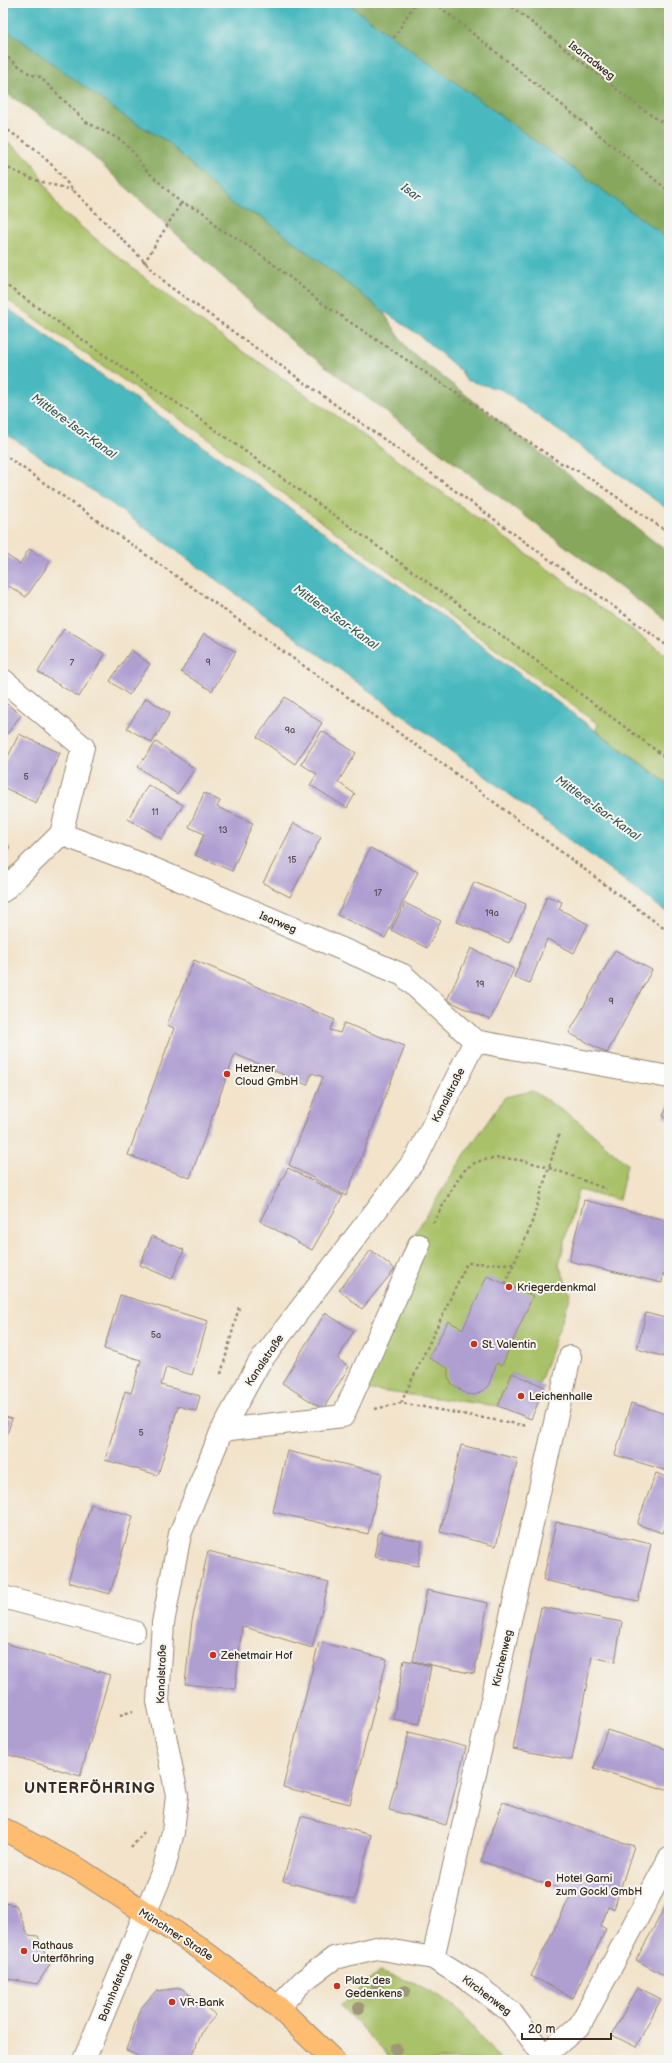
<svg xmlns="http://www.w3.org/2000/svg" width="672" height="2063" font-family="'Balsamiq Sans',sans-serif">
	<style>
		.green { fill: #a9c167; stroke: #727642 }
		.forest { fill: #86a75c; stroke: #60683d }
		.water { fill: #4ab9bf; stroke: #42726e }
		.building { fill: #af9fd1 }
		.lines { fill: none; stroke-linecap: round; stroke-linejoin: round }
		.minor-casing { stroke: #968674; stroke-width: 24 }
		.major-casing { stroke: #968674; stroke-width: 24 }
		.path { stroke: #968674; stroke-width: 2.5; stroke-dasharray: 3 3; stroke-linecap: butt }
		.minor { stroke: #fff; stroke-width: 22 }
		.major { stroke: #fdbc70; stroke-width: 22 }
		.tree { fill: #a09678 }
		.poi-dot { fill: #c8321e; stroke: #f6f6f2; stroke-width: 1.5 }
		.labels { text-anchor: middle; stroke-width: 4; stroke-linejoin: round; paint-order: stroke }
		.number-label { font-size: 9px; fill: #58474b }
		.street-label { font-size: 11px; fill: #3b2a1e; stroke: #f6f6f2 }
		.poi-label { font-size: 11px; fill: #3b2a1e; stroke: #f6f6f2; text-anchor: start }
		.water-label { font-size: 12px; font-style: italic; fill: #405c56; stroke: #f6f6f2 }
		.district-label { font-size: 15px; font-weight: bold; letter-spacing: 1px; fill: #3b2a1e; stroke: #f6f6f2 }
	</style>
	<rect width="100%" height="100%" fill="#f6f6f2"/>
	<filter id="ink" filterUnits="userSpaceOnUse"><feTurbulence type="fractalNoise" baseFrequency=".025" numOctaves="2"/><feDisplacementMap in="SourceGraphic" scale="8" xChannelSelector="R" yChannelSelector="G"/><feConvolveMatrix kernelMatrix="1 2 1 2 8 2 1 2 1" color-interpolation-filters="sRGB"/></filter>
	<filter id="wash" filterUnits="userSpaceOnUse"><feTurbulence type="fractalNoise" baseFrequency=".012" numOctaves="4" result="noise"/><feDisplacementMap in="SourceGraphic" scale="16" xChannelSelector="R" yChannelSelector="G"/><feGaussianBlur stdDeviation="0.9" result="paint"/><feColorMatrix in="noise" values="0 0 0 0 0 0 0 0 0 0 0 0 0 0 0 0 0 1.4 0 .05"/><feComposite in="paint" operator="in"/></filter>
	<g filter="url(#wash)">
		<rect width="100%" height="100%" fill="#f2e3ca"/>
		<path class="green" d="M3,138L31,160L60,210L127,264L211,329L334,414L669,657V784L596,730L598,724L196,430L3,297Z
			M533,1091L579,1122L627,1164L619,1200L578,1190L559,1265L571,1295L539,1385L512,1373L498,1406L363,1389L410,1241L467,1151L505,1097Z
			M379,1972L415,1983L453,2004L500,2060H392L341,2006Z"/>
		<path class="forest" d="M347,3H669V239Z
			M3,27L127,118L168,142L233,205L263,218L382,310L408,350L669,553V624L293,342L74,139L3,91Z"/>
		<path class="water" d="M3,3H347L669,239V510L502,390L466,380L461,371L419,335L382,310L263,218L233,205L168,142L127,118L3,27Z
			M3,305L424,603L669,785V914L445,746L105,499L3,432Z"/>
		<g id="blocks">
			<path class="building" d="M29,549L50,562L26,597L9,586L3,596V553L20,564Z
				M64,629L105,654L79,697L38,672Z
				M204,633L236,652L212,691L181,672Z
				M131,650L150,664L129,695L110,681Z
				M285,697L322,723L295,764L257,737Z
				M146,698L170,713L152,743L127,728Z
				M3,701L21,715L7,734L3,731Z
				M322,731L356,753L338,782L355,794L347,808L310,785L317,774L301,764Z
				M19,734L60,753L36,803L3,787V767Z
				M156,742L195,769L177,794L138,767Z
				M148,785L183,805L162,839L128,819Z
				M204,793L220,801L217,807L253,823L232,871L195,855L204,834L189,827Z
				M294,823L321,837L290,897L263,883Z
				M3,843L10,847L3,858Z
				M370,848L418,872L385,938L337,915Z
				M474,882L526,904L509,943L457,922Z
				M547,896L562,902L559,909L588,924L574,953L547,939L530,983L514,977Z
				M405,903L441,921L427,948L391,930Z
				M471,948L514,969L490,1020L447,1000Z
				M615,950L652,970L607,1053L569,1033Z
				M194,960L335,1020L330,1030L340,1033L344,1023L405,1046L346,1196L289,1165L323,1077L312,1073L307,1085L235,1054L190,1178L128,1155L174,1028L167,1025Z
				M669,1103V1120L663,1116Z
				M288,1168L343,1196L312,1250L260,1221Z
				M584,1200L669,1221V1275L663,1274L662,1283L569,1261Z
				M152,1236L184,1250L172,1279L140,1265Z
				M371,1250L395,1269L362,1309L339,1290Z
				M487,1276L533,1296L502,1365L497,1363L488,1386L482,1391L475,1395L466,1394L452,1384L448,1378V1368L429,1358L448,1321L463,1329Z
				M120,1295L208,1321L192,1375L166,1367L161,1385L200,1396L196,1411L178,1406L158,1475L105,1460L125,1391L131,1393L141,1360L104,1349Z
				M325,1313L354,1331L338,1359L349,1367L323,1409L282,1383Z
				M646,1313L669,1319V1358L637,1349Z
				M512,1373L545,1387L531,1419L498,1406Z
				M631,1403L669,1415V1466L667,1471L615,1455Z
				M3,1416L12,1419L3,1447Z
				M461,1445L518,1459L496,1546L440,1532Z
				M287,1451L382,1473L368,1534L273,1512Z
				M656,1473L669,1478V1513L662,1533L637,1524Z
				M91,1504L133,1516L110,1594L68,1582Z
				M556,1522L651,1544L638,1601L543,1580Z
				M379,1532L422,1541L418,1566L374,1557Z
				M208,1551L329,1582L312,1648L242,1626L235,1689L185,1684L192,1621Z
				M427,1590L488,1603L474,1674L413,1661Z
				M541,1607L622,1622L615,1662L592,1657L572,1760L513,1749Z
				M319,1642L387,1659L350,1804L283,1787Z
				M5,1643L110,1675L80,1776L3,1753V1652Z
				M404,1660L431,1666L420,1724L393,1719Z
				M607,1730L669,1750V1790L660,1787V1789L594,1768Z
				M409,1732L466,1747L446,1825L389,1810Z
				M503,1802L634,1846L614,1909L608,1907L601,1926L606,1929L573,1998L531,1976L572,1893L481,1861Z
				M301,1816L371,1835L354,1900L283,1881Z
				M669,1900V1978L636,1960Z
				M3,1903L16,1905L28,1935L38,1936L50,1965L37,1984L3,1978Z
				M637,1987L661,1999L636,2047L612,2035Z
				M181,1988L216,2015L203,2030L190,2060H139L140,2057L126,2050L140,2009L156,1991Z"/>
		</g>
	</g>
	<g filter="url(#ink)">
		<use href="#blocks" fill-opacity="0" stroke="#968674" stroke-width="1"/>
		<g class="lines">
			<defs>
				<path id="minor" d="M3,680L83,747L61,834
					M3,891L61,834L154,869L403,975L475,1041
					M222,1430L343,1416L419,1245
					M3,1597L134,1632
					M433,1958L570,1357
					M278,2007L303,1981L334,1958L376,1948L433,1958L472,1982L511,2012L544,2056L545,2060
					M544,2056L580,2025L669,1859
					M84,2060L164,1868L173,1832L177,1795L158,1701L163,1623L180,1534L222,1430L259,1363L417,1157L475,1041L669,1077"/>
				<path id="major" d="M3,1829L80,1870L198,1947L278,2007L333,2060"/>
			</defs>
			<use href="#minor" class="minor-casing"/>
			<use href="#major" class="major-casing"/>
			<path class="path" d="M435,3L669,191
				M507,3L638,106L669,127
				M394,38L415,3
				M3,54L30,74L40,77L86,122L121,140L134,153L144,168L181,203L200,210L209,217L217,228L235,237L272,263L323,304L559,462L582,473L669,533
				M3,127L34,148L54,167L73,190L169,286L413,460L669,647
				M3,166L35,180L72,190
				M144,263L181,203
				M3,283L104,355L189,411L519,648L669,760
				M3,454L440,762L669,932
				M433,1223C440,1211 458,1176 467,1168C499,1141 572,1177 606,1189
				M505,1284L530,1228L560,1132
				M221,1374L239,1307
				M401,1403L467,1263L514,1264
				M375,1409L401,1403L528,1426
				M120,1715L133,1711
				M131,1848L144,1832"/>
			<use href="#minor" class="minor"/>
			<use href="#major" class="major"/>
		</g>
		<g class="tree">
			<circle cx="377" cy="1986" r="6"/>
			<circle cx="405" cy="1991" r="6"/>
			<circle cx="359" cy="2008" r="6"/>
			<circle cx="396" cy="2049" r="6"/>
		</g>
	</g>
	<g class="poi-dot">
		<circle cx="227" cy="1074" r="4"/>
		<circle cx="509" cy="1287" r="4"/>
		<circle cx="474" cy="1344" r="4"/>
		<circle cx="521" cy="1396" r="4"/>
		<circle cx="213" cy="1655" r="4"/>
		<circle cx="548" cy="1884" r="4"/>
		<circle cx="24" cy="1951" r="4"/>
		<circle cx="337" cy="1986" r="4"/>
		<circle cx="172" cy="2002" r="4"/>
	</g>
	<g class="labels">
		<g class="number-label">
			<text x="208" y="665">9</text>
			<text x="72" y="666">7</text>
			<text x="290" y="733">9a</text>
			<text x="26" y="780">5</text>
			<text x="155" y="815">11</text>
			<text x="223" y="833">13</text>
			<text x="292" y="863">15</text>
			<text x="378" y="896">17</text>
			<text x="492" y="916">19a</text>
			<text x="480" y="987">19</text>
			<text x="611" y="1004">9</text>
			<text x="156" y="1338">5a</text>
			<text x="141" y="1436">5</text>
		</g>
		<g class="street-label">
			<text transform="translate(592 60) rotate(38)" y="4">Isarradweg</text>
			<text transform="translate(278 922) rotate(23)" y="4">Isarweg</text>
			<text transform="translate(448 1095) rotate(-63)" y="4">Kanalstraße</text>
			<text transform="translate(264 1360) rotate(-56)" y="4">Kanalstraße</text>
			<text transform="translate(502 1658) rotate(-77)" y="4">Kirchenweg</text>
			<text transform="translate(161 1674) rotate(-88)" y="4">Kanalstraße</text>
			<text transform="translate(176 1934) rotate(33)" y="4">Münchner Straße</text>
			<text transform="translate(115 1987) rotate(-68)" y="4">Bahnhofstraße</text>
			<text transform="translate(487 1995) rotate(37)" y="4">Kirchenweg</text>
		</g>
		<g class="poi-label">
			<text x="235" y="1072">Hetzner<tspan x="235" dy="13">Cloud GmbH</tspan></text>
			<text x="517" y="1291">Kriegerdenkmal</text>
			<text x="482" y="1348">St. Valentin</text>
			<text x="529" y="1400">Leichenhalle</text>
			<text x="221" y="1659">Zehetmair Hof</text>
			<text x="556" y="1882">Hotel Garni<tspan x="556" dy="13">zum Gockl GmbH</tspan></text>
			<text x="32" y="1949">Rathaus<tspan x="32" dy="13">Unterföhring</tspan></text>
			<text x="345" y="1984">Platz des<tspan x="345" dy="13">Gedenkens</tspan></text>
			<text x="180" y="2006">VR-Bank</text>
		</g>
		<g class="water-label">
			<text transform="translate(411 192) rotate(36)" y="4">Isar</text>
			<text transform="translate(74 426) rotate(36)" y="4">Mittlere-Isar-Kanal</text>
			<text transform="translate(336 617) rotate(36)" y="4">Mittlere-Isar-Kanal</text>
			<text transform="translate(598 808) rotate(36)" y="4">Mittlere-Isar-Kanal</text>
		</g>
		<g class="district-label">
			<text x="90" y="1793">UNTERFÖHRING</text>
		</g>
	</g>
	<rect width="672" height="2063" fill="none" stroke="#f6f6f2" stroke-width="16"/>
	<path d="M522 2033v6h89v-6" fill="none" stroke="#3b2a1e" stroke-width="2"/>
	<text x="528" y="2033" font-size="12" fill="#3b2a1e" stroke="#f6f6f2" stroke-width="3" paint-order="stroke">20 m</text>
</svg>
